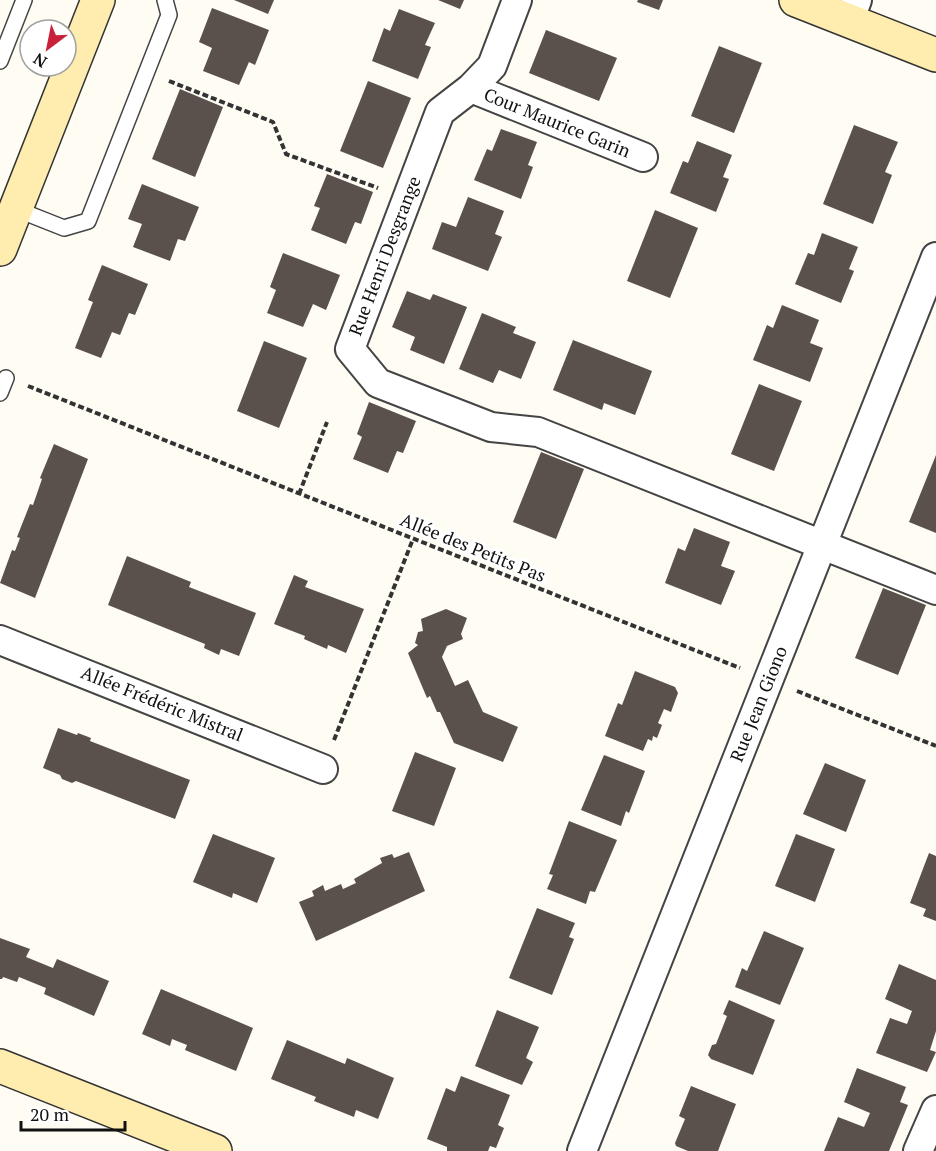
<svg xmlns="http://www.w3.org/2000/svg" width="936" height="1151" font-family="'PT Serif',serif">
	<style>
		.building { fill: #5a504c }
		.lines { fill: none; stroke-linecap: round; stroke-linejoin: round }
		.lane-casing { stroke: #444; stroke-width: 18 }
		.street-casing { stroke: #444; stroke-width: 32 }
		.secondary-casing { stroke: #333; stroke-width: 36 }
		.path { stroke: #333; stroke-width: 4; stroke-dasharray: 6 3; stroke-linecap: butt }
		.lane { stroke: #fff; stroke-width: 15 }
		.street { stroke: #fff; stroke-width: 28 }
		.secondary { stroke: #ffedaf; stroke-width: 33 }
		.labels { text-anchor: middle; stroke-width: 6; stroke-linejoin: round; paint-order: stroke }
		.street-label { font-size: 18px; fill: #111; stroke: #fff }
	</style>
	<rect width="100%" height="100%" fill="#fffcf4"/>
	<path class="building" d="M234,0H274L268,14Z
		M438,0H464L460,9Z
		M638,0H663L659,10L637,2Z
		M212,8L269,30L255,65L249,62L239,85L203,71L212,48L199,42Z
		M399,9L435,23L425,45L431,47L418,79L372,61L384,28L390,31Z
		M546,30L617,58L599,101L529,73Z
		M719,46L762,63L734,133L691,116Z
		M368,81L411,98L383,168L340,151Z
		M180,89L223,107L195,177L152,159Z
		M854,125L898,142L885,172L892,175L873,224L823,204Z
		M501,129L537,142L528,165L533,167L521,199L474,180L487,149L492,151Z
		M697,141L732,155L723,177L729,179L716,212L670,193L683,161L688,163Z
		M327,174L373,192L361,224L355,222L346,244L311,230L320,208L314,206Z
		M142,184L199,207L185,241L178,239L170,261L133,247L142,224L128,219Z
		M468,197L504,211L495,234L502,237L488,271L432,249L442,222L456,227Z
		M655,210L698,228L670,298L627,281Z
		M822,233L858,247L849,269L854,271L841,303L795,284L808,253L814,255Z
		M283,253L340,275L326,310L313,304L303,327L267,313L276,290L270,287Z
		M102,265L148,284L135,315L129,313L120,335L112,332L101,358L75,348L93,302L88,300Z
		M407,291L430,300L433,294L467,307L444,364L410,350L415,337L392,327Z
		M782,305L819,320L810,343L823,348L810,382L753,360L767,325L773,328Z
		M482,313L516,327L513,333L536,342L521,379L499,370L493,383L459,369Z
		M573,340L652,371L635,415L604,403L602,410L553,390Z
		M264,341L307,358L279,428L237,411Z
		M759,384L802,401L774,471L731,454Z
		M369,402L416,421L403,453L397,451L388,473L353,459L362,437L357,434Z
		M54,444L88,459L35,598L0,583L12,550L15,551L20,538L17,537L30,504L33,505L42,479L40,478Z
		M541,452L584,469L556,539L513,522Z
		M936,455V533L909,522Z
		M694,528L730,542L721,566L735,571L721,605L665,583L678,548L685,551Z
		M127,556L191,582L189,587L256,613L239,656L221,649L219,655L204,648L205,644L108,605Z
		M294,575L308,581L305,587L364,609L346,653L328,645L327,649L304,639L305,636L274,624Z
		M883,588L926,605L898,675L855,658Z
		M446,609L467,618L461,634L463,639L447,646L442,657L455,686L468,680L483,712L518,727L503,762L454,743L440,712H437L430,696L427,698L408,653L418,645L415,643L418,632L423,631L421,619Z
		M635,671L675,687L678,693L671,712L664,709L658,723L662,725L657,738L653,736L652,741L648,739L643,751L605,736L618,703L622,705Z
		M58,728L77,735L78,733L91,738L90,741L190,780L175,819L76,781L72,783L62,779L60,775L43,768Z
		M415,752L456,768L434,826L392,811Z
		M604,755L645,771L629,813L626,811L621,826L581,810Z
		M825,763L866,780L846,832L803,814Z
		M569,821L617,840L595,892L590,891L586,904L547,889L553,875L549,874Z
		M213,834L275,858L257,903L233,893L232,898L193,882Z
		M796,834L835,849L815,902L775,886Z
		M409,852L425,891L316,941L299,902L314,896L312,891L323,885L325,891L341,884L343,889L356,883L354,879L382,863L380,858L392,854L394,858Z
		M929,853L936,856V921L923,916L926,909L910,903Z
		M537,908L575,923L569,937L574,939L552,995L509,978Z
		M764,931L804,948L780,1005L735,987L742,968L747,971Z
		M0,938L30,949L26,957L53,968L57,959L109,981L94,1016L44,994L46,988L19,977L17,982L3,977L2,979H0Z
		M899,964L936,980V1031L930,1050L936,1052L927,1072L876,1053L890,1018L907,1024L912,1011L885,999Z
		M161,989L253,1028L236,1071L185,1050L187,1045L172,1039L170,1046L142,1034Z
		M729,1000L775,1020L753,1075L711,1059L708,1055L712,1045L716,1044L727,1016L723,1014Z
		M497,1010L539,1027L526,1058L533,1062L522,1085L475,1066Z
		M287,1040L345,1064L347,1058L394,1078L378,1119L356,1110L354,1117L314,1101L316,1097L271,1079Z
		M857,1068L906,1087L900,1102L908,1105L894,1139L889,1151H824L838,1117L864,1127L870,1113L844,1102Z
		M461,1076L510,1095L498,1125L504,1128L496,1148L490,1146L488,1151H447V1147L427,1139L446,1088L455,1092Z
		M691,1086L736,1104L718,1151H688L676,1146L675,1143L685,1119L679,1116Z"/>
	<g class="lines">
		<defs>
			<path id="lane" d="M0,61L24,0
				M16,209L64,228L88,221L169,15L165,0
				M0,393L6,378"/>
			<path id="street" d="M517,0L492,66L471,88L440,112L350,349L378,383L491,427L538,432L936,590
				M849,21L857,0
				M471,88L643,157
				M0,640L323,769
				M582,1151L936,257
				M918,1151L936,1110"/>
			<path id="secondary" d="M796,0L936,55
				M0,249L98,0
				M0,1066L215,1151"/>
		</defs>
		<use href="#lane" class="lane-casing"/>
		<use href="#street" class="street-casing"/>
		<use href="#secondary" class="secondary-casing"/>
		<path class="path" d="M169,81L273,122L286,154L378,188
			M28,386L740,668
			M299,494L327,422
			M797,691L936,746
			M334,740L413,539"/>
		<use href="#lane" class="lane"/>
		<use href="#street" class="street"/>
		<use href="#secondary" class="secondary"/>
	</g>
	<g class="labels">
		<g class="street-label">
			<text transform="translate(557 123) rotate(22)" y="6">Cour Maurice Garin</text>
			<text transform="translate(385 256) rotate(-69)" y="6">Rue Henri Desgrange</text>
			<text transform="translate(473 548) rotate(22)" y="6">Allée des Petits Pas</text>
			<text transform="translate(162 704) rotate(22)" y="6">Allée Frédéric Mistral</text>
			<text transform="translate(759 704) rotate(-68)" y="6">Rue Jean Giono</text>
		</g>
	</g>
	<g transform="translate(48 48) rotate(212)"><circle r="28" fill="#ffffff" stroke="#a0a0a0" stroke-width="1.5"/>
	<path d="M0-4.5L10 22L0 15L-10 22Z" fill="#c9203c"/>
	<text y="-9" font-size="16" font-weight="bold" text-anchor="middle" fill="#111111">N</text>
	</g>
	<path d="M21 1121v9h104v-9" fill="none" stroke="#111111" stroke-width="3"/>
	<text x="30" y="1121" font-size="18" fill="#111111" stroke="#ffffff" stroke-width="4.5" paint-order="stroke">20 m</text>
</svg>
